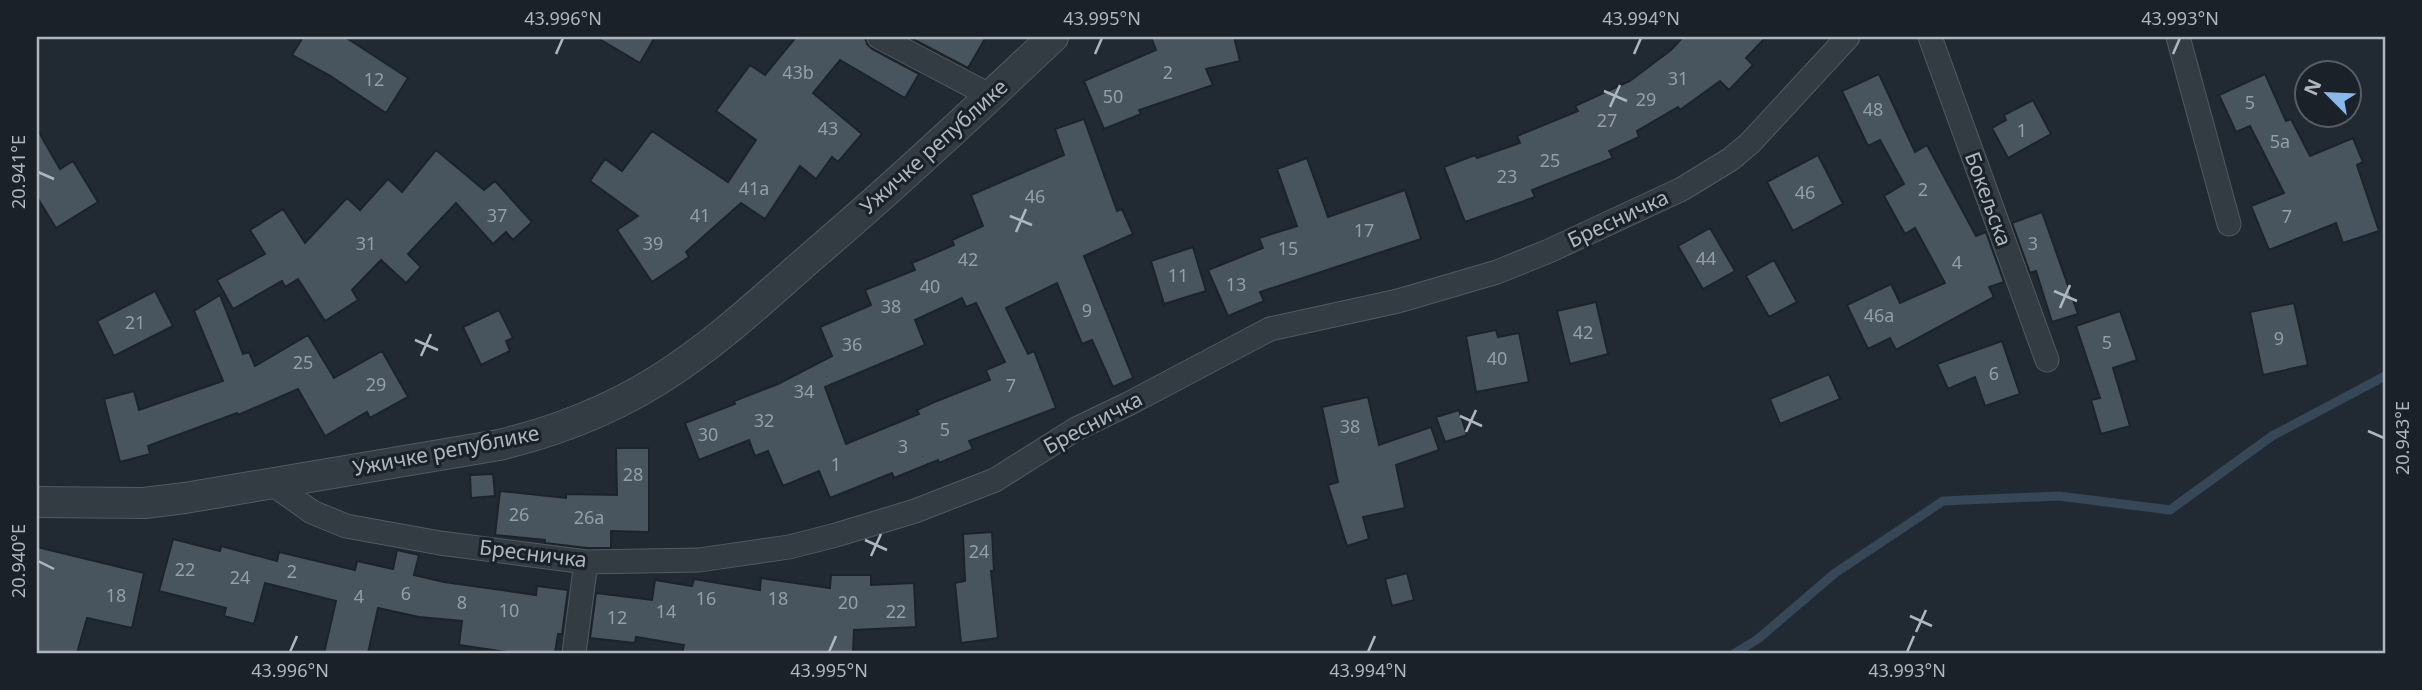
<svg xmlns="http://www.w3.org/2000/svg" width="2422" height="690" font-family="'Noto Sans',sans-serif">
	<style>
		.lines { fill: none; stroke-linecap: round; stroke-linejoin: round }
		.stream { stroke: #364758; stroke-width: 9 }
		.building { fill: #49555e; stroke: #1c232a; stroke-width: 2; fill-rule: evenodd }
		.minor-casing { stroke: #515a61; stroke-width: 25 }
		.tertiary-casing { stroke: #515a61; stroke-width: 32 }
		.minor { stroke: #343c43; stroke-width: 23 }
		.tertiary { stroke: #343c43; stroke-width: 30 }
		.ticks { fill: none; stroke: #aeb7c0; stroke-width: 2.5 }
		.labels { text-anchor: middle; stroke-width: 6; stroke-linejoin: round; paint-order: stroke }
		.number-label { font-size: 18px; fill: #959ea8 }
		.street-label { font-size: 21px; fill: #aeb7c0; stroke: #1a2128 }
		.neatline { fill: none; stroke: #aeb7c0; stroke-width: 2.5 }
		.ticks-label { font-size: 18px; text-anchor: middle; fill: #aeb7c0 }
	</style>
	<rect width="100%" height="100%" fill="#212a32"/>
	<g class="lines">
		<path class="stream" d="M1735,653L1758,639L1835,573L1943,501L2058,496L2170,510L2272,436L2385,376"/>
	</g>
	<path class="building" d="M303,37H345L408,78L386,113L329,75L292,55Z
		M596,37H655L640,63Z
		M796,37H865L867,44L872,49L919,74L905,98L840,60L813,93L862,134L838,162L832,157L816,179L800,166L765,219L741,203L686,252L689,257L652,282L617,230L638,216L590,181L605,159L622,171L652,131L728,182L756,140L716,111L750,65L765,75Z
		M909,37H986L968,68Z
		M1151,37H1234L1240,61L1206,69L1213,85L1139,110L1141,114L1104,129L1084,81L1156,50Z
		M1683,37H1766L1746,58L1753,65L1729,90L1720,81L1680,110L1678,107L1637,131L1639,137L1609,151L1613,158L1532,190L1535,197L1465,222L1444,167L1475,155L1477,158L1520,143L1517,136L1578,111L1575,106L1630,81L1671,50Z
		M1879,74L1915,152L1927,145L1976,236L1986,232L2004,282L1989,287L1994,297L1896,350L1890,338L1868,349L1847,305L1891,284L1900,303L1945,283L1915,228L1905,234L1884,196L1904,184L1880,140L1868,146L1842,91Z
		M2265,74L2286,121L2291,119L2310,156L2353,138L2363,162L2357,165L2379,231L2343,243L2336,223L2269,250L2251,206L2284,193L2250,126L2236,132L2219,95Z
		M2033,100L2051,134L2008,158L1992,128L2006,120L2004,115Z
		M1084,119L1117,211L1122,209L1133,234L1084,256L1133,378L1113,387L1092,340L1082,344L1057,283L1006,308L1028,354L1034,351L1056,408L969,441L973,449L939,463L938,460L894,478L892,473L830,498L819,471L783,486L768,451L755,456L749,440L699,460L685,423L735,404L734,401L778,384L832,356L820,327L871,305L865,290L915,270L912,263L954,245L952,240L983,226L971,195L1064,155L1055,129ZM962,298L966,307L976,303L1005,362L986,370L990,380L932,403L917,410L919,414L846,444L825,387L925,345L915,320Z
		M37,129L60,169L73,161L98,202L56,228L37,197Z
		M436,150L484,190L495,181L532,222L513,240L506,232L493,244L456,203L408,254L421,267L406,283L381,260L352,290L358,300L325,321L298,279L285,287L282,281L233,309L217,280L265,254L250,230L283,209L305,243L347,198L360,210L388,179L402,192Z
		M1818,155L1843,204L1793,231L1767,182Z
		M1307,158L1328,217L1405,190L1421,239L1260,292L1264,301L1228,316L1208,270L1263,248L1259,238L1297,226L1277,169Z
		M2042,212L2078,314L2052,322L2036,271L2030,273L2012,223Z
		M1710,228L1735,271L1703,289L1678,246Z
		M1193,247L1206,291L1164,304L1151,261Z
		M1774,260L1797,302L1769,317L1746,276Z
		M155,291L173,326L114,356L97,321Z
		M220,295L243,354L249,352L255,366L308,335L334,378L382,351L408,397L370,418L367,412L325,436L298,389L238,415L237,413L148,446L150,454L120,462L104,399L134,391L139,410L223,381L194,311Z
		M1596,302L1608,354L1570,364L1557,311Z
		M2294,303L2308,365L2263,375L2250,312Z
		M499,310L513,338L506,341L510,351L481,365L463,327Z
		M2120,311L2137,360L2113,368L2130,426L2101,434L2091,400L2100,398L2076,326Z
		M1496,330L1498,337L1519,333L1529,382L1476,392L1466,336Z
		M2002,341L2020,394L1985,406L1975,377L1948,389L1937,364Z
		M1829,374L1840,399L1780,424L1770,399Z
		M1368,397L1379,445L1431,427L1439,450L1396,465L1405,508L1363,517L1369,539L1347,546L1328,485L1338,482L1322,407Z
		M1459,410L1467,435L1445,442L1436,417Z
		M616,448H649V532L611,531V548H587L545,543V540L495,535L500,491L566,498V494L617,495Z
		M493,474L495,496L471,498L470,475Z
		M992,532L994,571H991L998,638L961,643L955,583L965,581L963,534Z
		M173,539L220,551L221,546L277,561L279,552L355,570L357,561L393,569L397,550L419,555L414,575L444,582L536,595L537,586L568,590L562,634H558L555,653H514L459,645L462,621L419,617L378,608L368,653H324L336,601L265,583L254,624L224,616L226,608L159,591Z
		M37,547L144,573L132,628L87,618L77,653H37Z
		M1407,573L1414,600L1392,606L1385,579Z
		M831,575H871V585L914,583L916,627L854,630L853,653H682L684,645L636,637L635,643L590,638L596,593L652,600L655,580L692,586L694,579L760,590L761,578L830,588Z"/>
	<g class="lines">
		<defs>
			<path id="minor" d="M879,37L991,96
				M1930,37L2047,360
				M2178,37L2229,224
				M271,483L312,512L346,526L440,543L586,562L699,560L789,547L836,535L915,511L995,480L1076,429L1130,403L1270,329L1398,301L1497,272L1549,251L1682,189L1731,159L1750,143L1848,37
				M574,653L586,562"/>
			<path id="tertiary" d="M37,502L144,503L185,498L499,445C562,430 625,404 678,367C728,333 772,291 817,252C898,183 976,110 1053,37"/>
		</defs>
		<use href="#minor" class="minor-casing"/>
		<use href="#tertiary" class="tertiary-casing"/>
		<use href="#minor" class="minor"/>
		<use href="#tertiary" class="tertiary"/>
	</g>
	<path class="ticks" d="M556,54L563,38M1095,54L1102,38M1634,54L1641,38M2173,54L2180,38M1604,91L1627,101M1610,107L1620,85M38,172L54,179M1010,216L1032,225M1016,232L1026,209M2054,291L2077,301M2060,308L2070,285M415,340L438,350M421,356L431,334M1460,416L1482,426M2368,431L2384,438M1466,432L1476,410M865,540L887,550M871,556L881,534M38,561L54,569M1910,616L1932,626M1916,632L1926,610M290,652L297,636M829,652L836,636M1368,652L1375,636M1907,652L1914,636"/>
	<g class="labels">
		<g class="number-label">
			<text x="798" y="79">43b</text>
			<text x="1168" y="79">2</text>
			<text x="1678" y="85">31</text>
			<text x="374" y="86">12</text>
			<text x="1113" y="103">50</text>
			<text x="1646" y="106">29</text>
			<text x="2250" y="109">5</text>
			<text x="1873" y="116">48</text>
			<text x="1607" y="127">27</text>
			<text x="828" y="135">43</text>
			<text x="2022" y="137">1</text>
			<text x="2280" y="148">5a</text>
			<text x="1550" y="167">25</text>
			<text x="1507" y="183">23</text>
			<text x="754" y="195">41a</text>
			<text x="1923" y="196">2</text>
			<text x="1805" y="199">46</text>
			<text x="1035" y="203">46</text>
			<text x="497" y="222">37</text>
			<text x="700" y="222">41</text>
			<text x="2287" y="223">7</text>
			<text x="1364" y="237">17</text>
			<text x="366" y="250">31</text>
			<text x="653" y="250">39</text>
			<text x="2033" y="250">3</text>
			<text x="1288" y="255">15</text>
			<text x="1706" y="265">44</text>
			<text x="968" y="266">42</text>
			<text x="1957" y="269">4</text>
			<text x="1178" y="282">11</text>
			<text x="1236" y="291">13</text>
			<text x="930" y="293">40</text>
			<text x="891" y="313">38</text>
			<text x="1087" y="317">9</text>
			<text x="1879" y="322">46a</text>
			<text x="135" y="329">21</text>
			<text x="1583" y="339">42</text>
			<text x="2279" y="345">9</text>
			<text x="2107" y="349">5</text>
			<text x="852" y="351">36</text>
			<text x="1497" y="365">40</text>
			<text x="303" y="369">25</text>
			<text x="1994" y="380">6</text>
			<text x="376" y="391">29</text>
			<text x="1011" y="392">7</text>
			<text x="804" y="398">34</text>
			<text x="764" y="427">32</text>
			<text x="1350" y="433">38</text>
			<text x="945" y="436">5</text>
			<text x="708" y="441">30</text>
			<text x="903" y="453">3</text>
			<text x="836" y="471">1</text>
			<text x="633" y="481">28</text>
			<text x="519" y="521">26</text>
			<text x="589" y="524">26a</text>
			<text x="979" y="558">24</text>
			<text x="185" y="576">22</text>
			<text x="292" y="578">2</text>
			<text x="240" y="584">24</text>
			<text x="406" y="600">6</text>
			<text x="116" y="602">18</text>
			<text x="359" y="603">4</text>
			<text x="706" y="605">16</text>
			<text x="778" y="605">18</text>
			<text x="462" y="609">8</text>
			<text x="848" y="609">20</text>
			<text x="509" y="617">10</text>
			<text x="666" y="618">14</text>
			<text x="896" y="618">22</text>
			<text x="617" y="624">12</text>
		</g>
		<g class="street-label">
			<text transform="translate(934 147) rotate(-42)" y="7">Ужичке републике</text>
			<text transform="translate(1988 199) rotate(70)" y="7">Бокељска</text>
			<text transform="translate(1618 219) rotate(-25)" y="7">Бресничка</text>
			<text transform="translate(1093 423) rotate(-28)" y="7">Бресничка</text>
			<text transform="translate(446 451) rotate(-11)" y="7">Ужичке републике</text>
			<text transform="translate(533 554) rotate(7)" y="7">Бресничка</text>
		</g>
	</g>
	<rect width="2422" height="690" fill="none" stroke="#1a2128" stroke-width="77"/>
	<g transform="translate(2328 94) rotate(294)"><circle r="33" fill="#1a2128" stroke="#555d65" stroke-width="2"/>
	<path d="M0-5L12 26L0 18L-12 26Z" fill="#89b8ea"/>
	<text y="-10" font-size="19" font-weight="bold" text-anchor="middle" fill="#aeb7c0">N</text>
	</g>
	<rect x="38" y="38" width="2346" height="614" class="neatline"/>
	<g class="ticks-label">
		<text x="563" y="25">43.996°N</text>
		<text x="1102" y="25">43.995°N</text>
		<text x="1641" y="25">43.994°N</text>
		<text x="2180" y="25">43.993°N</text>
		<text transform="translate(19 172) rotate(-90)" y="6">20.941°E</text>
		<text transform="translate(2403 438) rotate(-90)" y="6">20.943°E</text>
		<text transform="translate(19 561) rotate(-90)" y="6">20.940°E</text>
		<text x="290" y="677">43.996°N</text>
		<text x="829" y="677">43.995°N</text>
		<text x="1368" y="677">43.994°N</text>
		<text x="1907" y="677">43.993°N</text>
	</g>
</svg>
